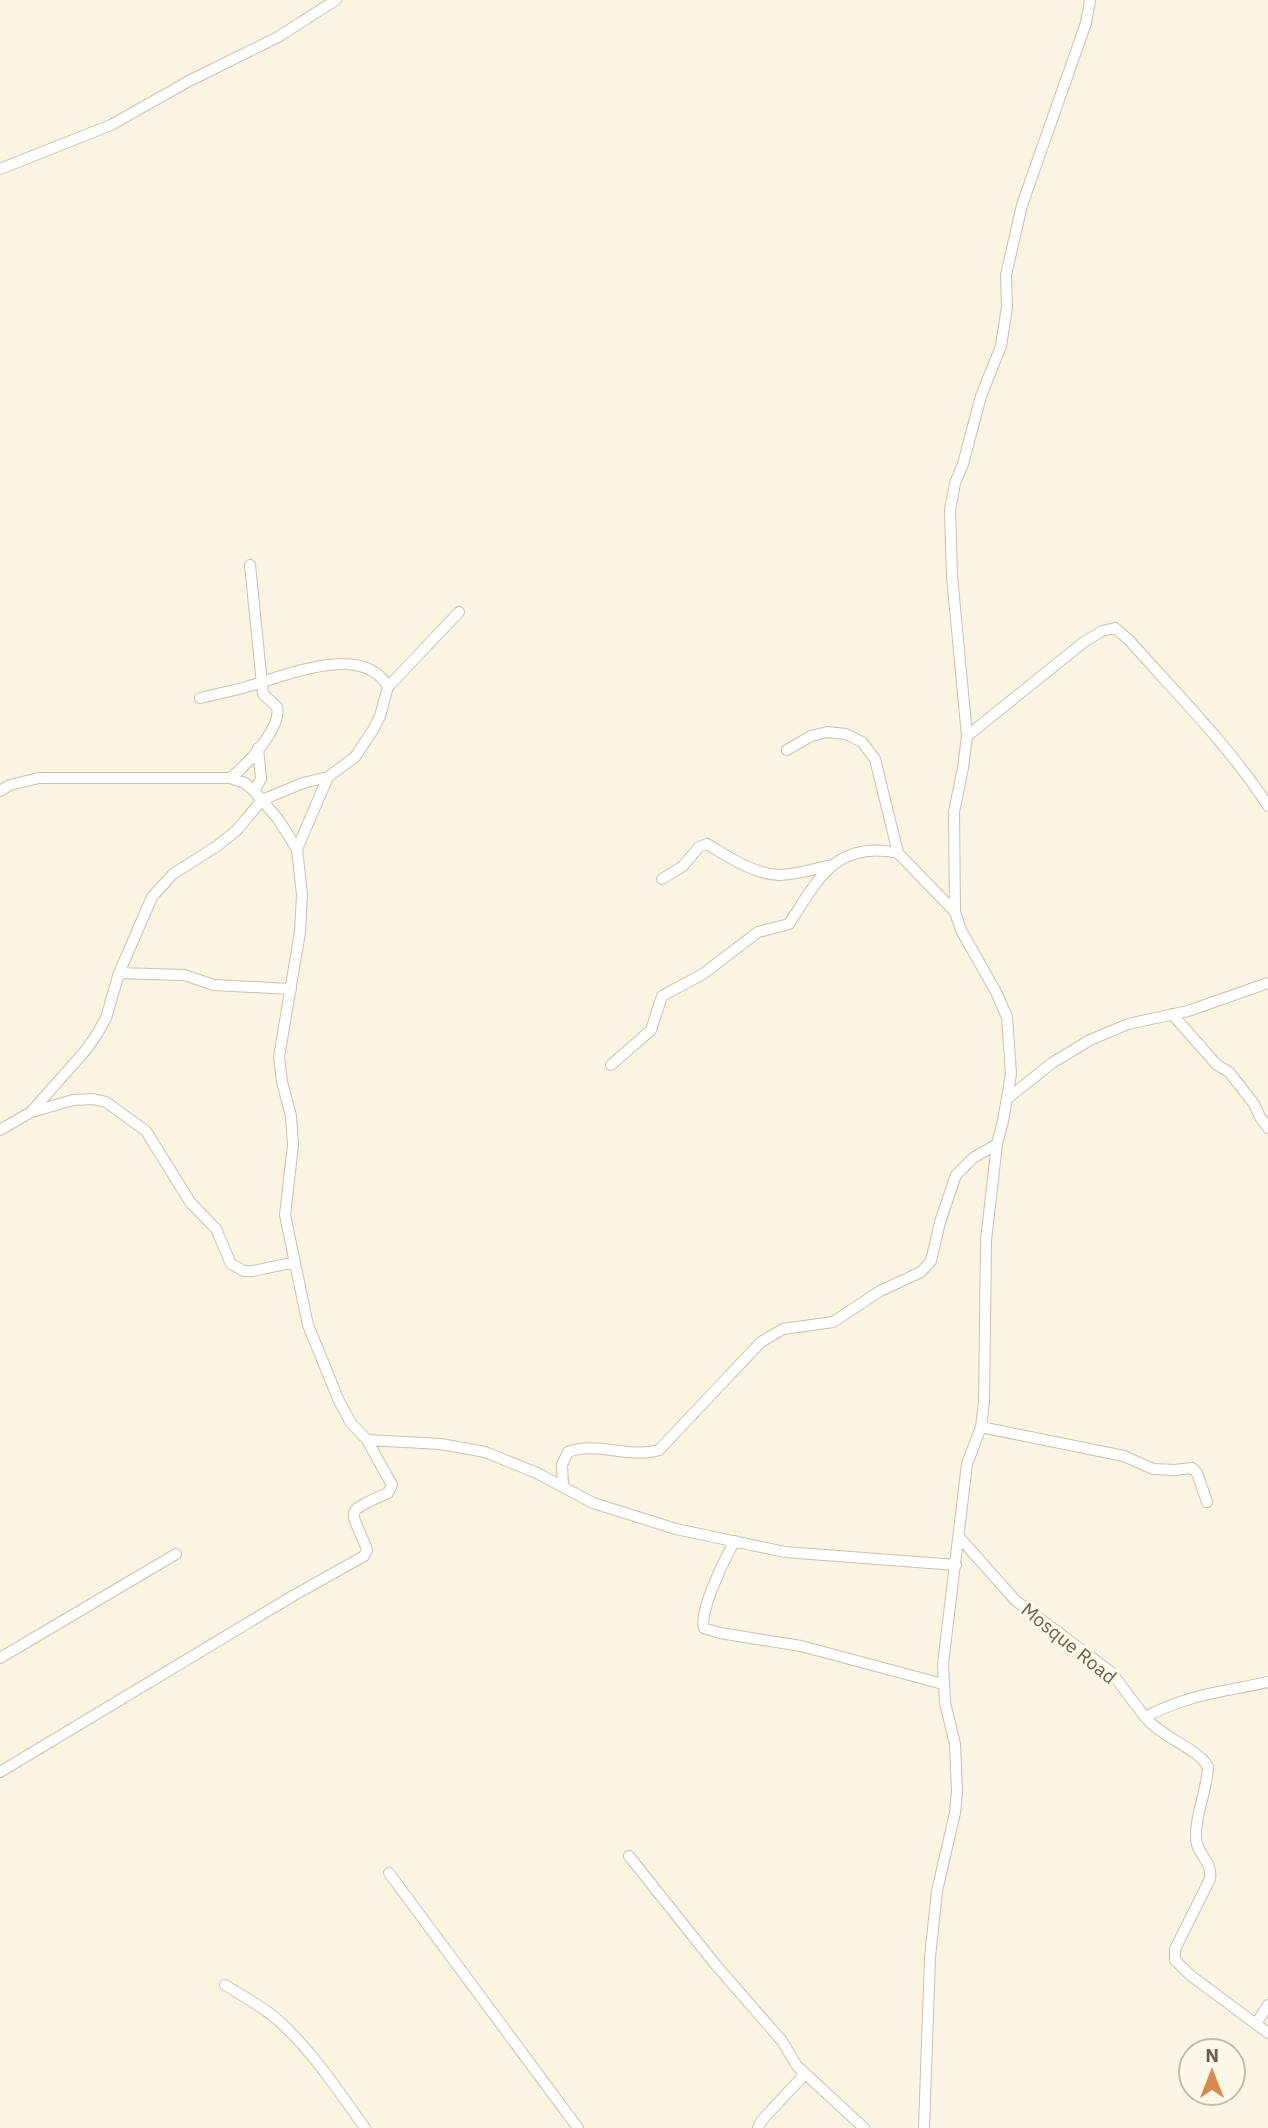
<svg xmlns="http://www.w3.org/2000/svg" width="1268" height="2128" font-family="'IBM Plex Sans',sans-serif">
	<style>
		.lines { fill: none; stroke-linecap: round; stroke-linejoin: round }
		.minor-casing { stroke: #cbc0ad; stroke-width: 12 }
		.minor { stroke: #fff; stroke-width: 10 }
		.labels { text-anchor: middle; stroke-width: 6; stroke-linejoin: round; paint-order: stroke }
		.street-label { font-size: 19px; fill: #6e5e4b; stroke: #fdf8e7 }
	</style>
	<rect width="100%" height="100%" fill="#f9f5e2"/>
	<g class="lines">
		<defs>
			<path id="minor" d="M0,169L111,125L189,81L278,37L336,0
				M200,698C218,694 236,690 253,685C289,674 364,643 388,687
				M967,736L1084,642L1102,631L1115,628L1129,640C1175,692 1231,748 1268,806
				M787,750L811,736L827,732L846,734L862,742L875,759L898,853L955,912
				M230,778C246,766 282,728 277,707L263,694L250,565
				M0,791L10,785L39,778H230L245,783L254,791L278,819L297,849L302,895L300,932L279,1057L282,1082L291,1116L293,1145L285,1215L308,1325L339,1401L351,1423L367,1440L441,1444L485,1452L537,1473L593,1503L676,1529L785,1552L956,1565
				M254,791L261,779L258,748
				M297,849L328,777
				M662,879L683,866L699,847L707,844C729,857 753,874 779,875C796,875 813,869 829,866
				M119,973L184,975L214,985L291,989
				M1172,1014L1217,1065L1229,1072L1254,1104L1260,1117L1268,1128
				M611,1065L651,1030L662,996L703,974L758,932L789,924C818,879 836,840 898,853
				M1008,1098L1052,1063L1090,1040L1128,1024L1188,1011L1268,983
				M35,1111L73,1100L93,1099L106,1102L146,1131L190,1202L216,1229L231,1264L244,1271H253L295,1262
				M0,1130L31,1112L86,1050L97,1034L106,1018L119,973L152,897L173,874L217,846L237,830L262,800L303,783L328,777L355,757L373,730L380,716L388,687L459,612
				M981,1427L1124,1456L1153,1469L1175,1470L1192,1468L1197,1473L1207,1502
				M563,1486L562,1465L568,1452C596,1441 630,1459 659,1450L761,1342L783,1329L833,1322L880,1291L921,1272L931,1261L940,1222L956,1175L973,1158L997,1144
				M960,1538L1015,1600L1111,1672L1145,1717C1190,1694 1221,1692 1268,1682
				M735,1541C725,1558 699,1611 704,1628L720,1633L801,1646L943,1684
				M0,1658L176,1554
				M1145,1717C1161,1737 1199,1749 1208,1767C1207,1791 1195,1814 1196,1838C1196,1854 1213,1861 1210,1879L1175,1949V1960L1190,1975L1268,2033
				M0,1772L291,1597L364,1556L367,1550C352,1508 340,1514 388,1493L392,1485L367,1440
				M629,1856L715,1964L782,2041L797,2066L864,2128
				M389,1873L578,2128
				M225,1985C244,1997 264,2007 280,2022C313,2052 339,2092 365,2128
				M1256,2024L1268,2005
				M758,2128L762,2120L805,2074
				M924,2128L930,1957L937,1891L955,1813L957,1791L955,1744L945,1703L943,1664L967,1464L981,1427L984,1402L986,1240L997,1144L1003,1121L1011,1074L1007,1017L996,992L961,930L955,912L954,812L963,768L967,736L952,576L950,510L955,483L963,464L981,396L1001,346L1007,307L1006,275L1022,205L1086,23L1090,0"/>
		</defs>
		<use href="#minor" class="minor-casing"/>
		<use href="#minor" class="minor"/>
	</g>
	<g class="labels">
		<g class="street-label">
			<text transform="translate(1069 1643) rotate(39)" y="7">Mosque Road</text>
		</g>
	</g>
	<g transform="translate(1212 2072)"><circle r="33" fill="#fdf8e7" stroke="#c4baa9" stroke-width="2"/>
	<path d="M0-5L12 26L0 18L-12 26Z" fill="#d88952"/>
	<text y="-10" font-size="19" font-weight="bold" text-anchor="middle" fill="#6e5e4b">N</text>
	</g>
</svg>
